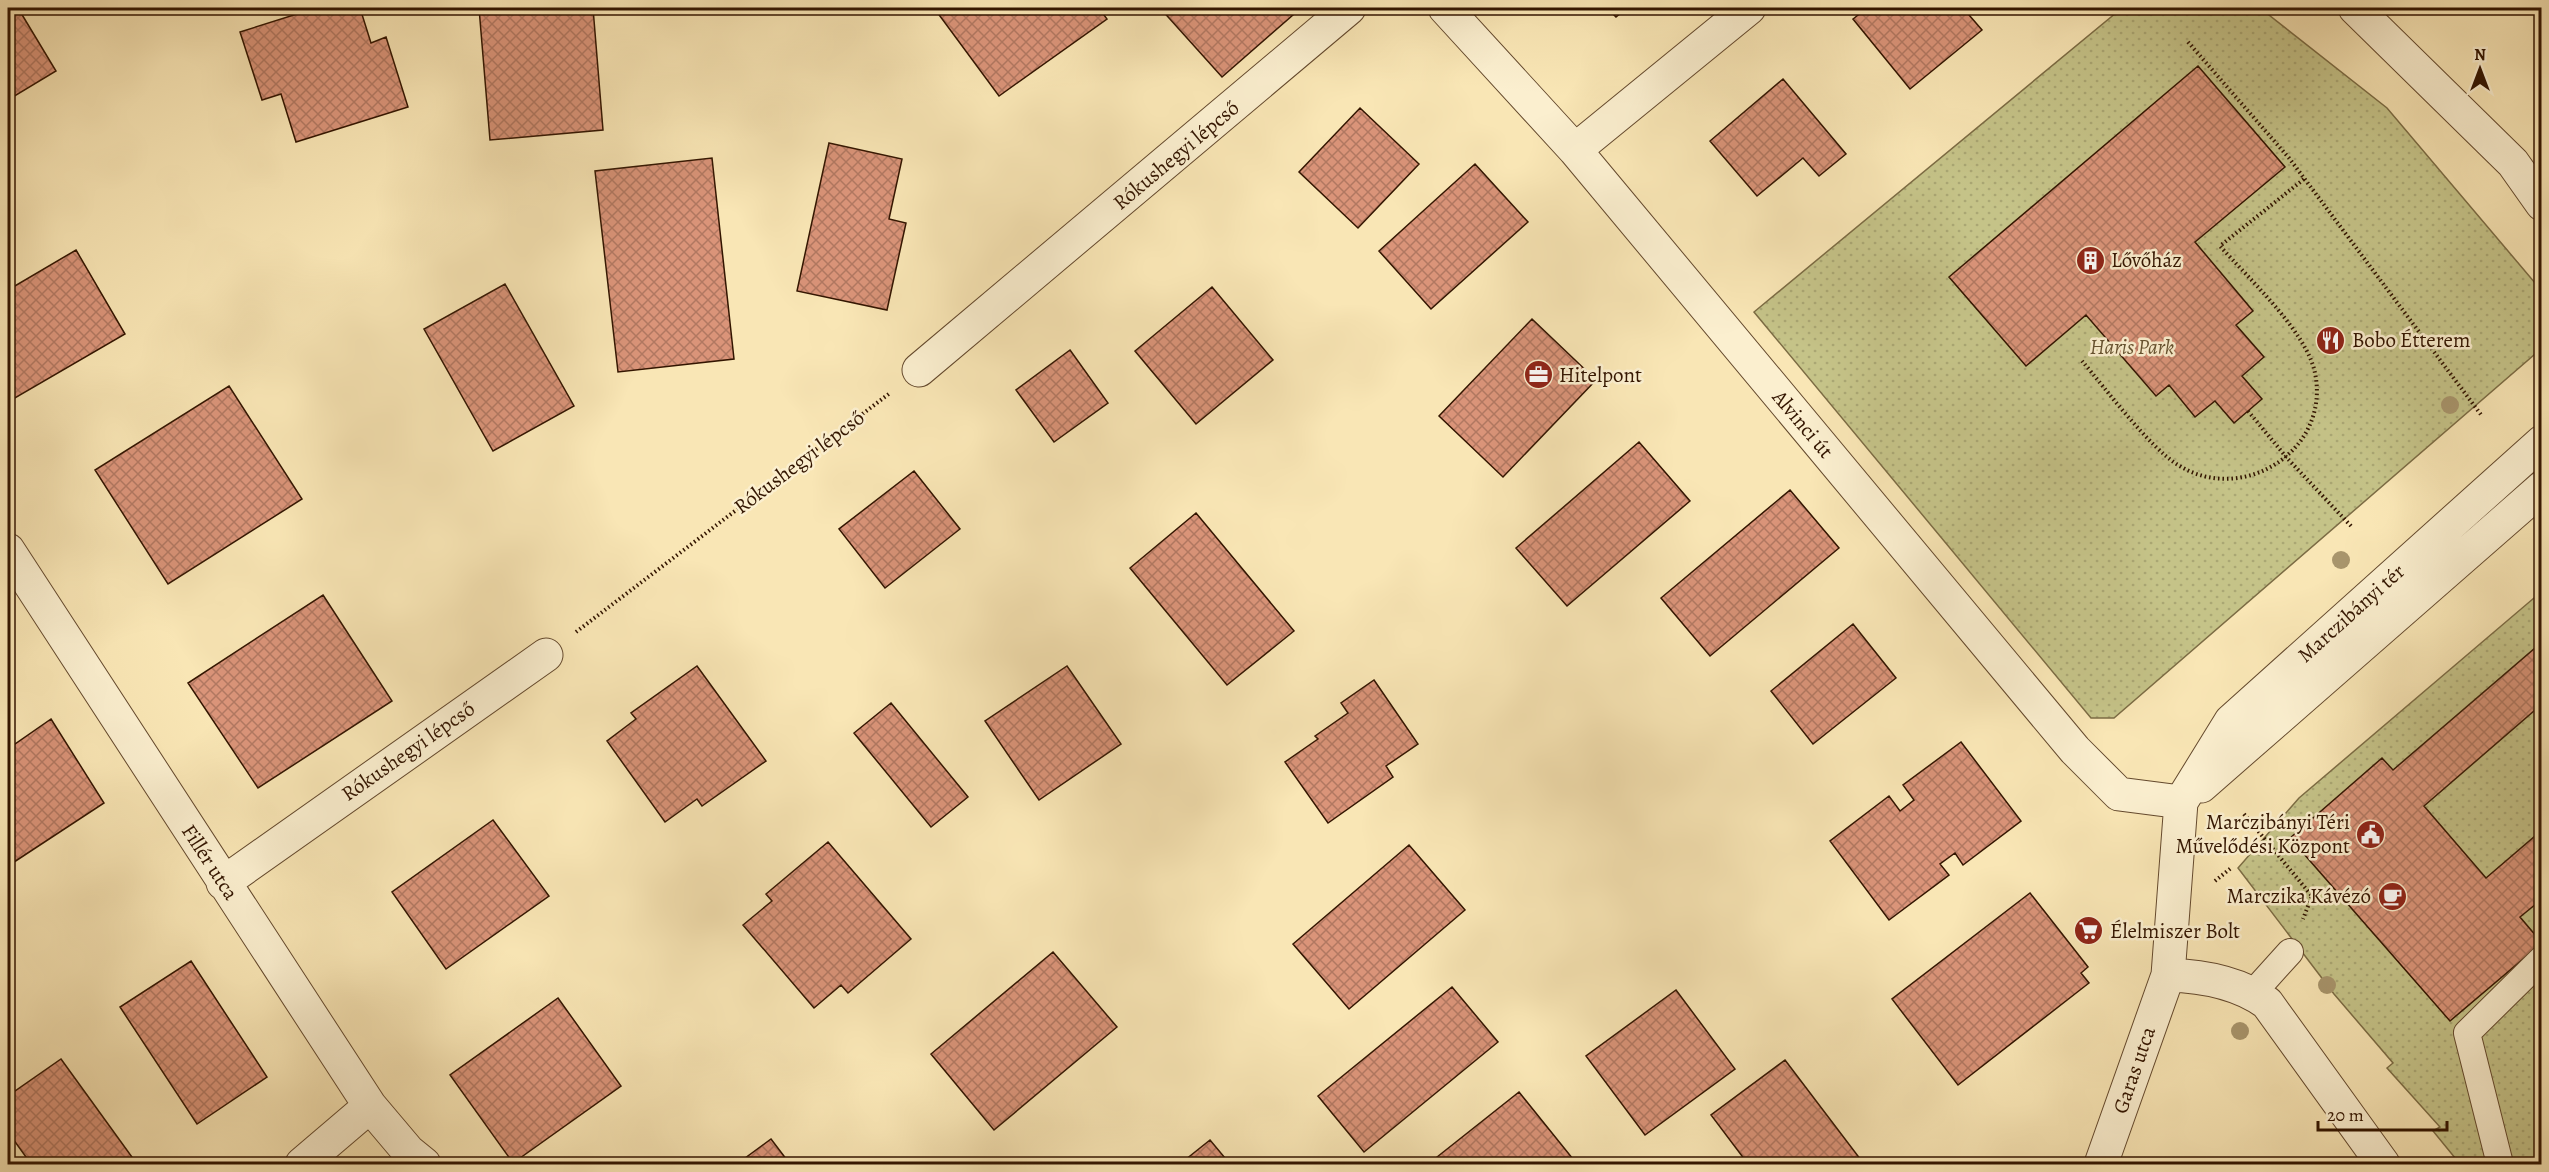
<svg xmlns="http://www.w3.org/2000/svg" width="2549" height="1172" font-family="Alegreya,serif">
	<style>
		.park { fill: url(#park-dots); stroke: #7c6c44; stroke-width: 1.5 }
		.building { fill: url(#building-cross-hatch); stroke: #331500; stroke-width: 1.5 }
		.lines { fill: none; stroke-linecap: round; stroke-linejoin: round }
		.service-casing { stroke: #64492d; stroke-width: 28 }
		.minor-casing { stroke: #64492d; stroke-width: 35 }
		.path { stroke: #331500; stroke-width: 4; stroke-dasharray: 1.5 3; stroke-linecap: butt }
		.service { stroke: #fbefcf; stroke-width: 26 }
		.minor { stroke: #fbefcf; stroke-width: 33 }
		.tree { fill: #a8956c }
		.labels { text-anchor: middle; stroke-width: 5; stroke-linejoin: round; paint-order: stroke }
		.street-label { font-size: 21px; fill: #331500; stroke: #fbefcf }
		.poi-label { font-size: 21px; fill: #331500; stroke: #fbefcf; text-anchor: start }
		.park-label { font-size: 21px; font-style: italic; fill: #665230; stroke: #fbefcf }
	</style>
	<defs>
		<pattern id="park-dots" width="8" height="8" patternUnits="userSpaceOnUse" patternTransform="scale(1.5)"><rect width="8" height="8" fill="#c5c388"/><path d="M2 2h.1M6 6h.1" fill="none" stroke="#aaa774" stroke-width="1.8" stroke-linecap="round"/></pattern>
		<pattern id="building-cross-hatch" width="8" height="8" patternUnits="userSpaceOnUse" patternTransform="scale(1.5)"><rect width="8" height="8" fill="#da9479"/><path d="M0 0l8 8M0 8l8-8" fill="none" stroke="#b17861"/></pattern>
	</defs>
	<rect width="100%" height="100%" fill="#f9e6b5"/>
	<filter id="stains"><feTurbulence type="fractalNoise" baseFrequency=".00333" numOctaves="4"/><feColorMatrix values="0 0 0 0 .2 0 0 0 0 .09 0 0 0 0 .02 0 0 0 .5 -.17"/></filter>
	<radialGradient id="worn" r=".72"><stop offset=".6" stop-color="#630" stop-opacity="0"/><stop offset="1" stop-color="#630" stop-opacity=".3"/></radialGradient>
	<path class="park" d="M2122,8H2260L2387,108L2541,290L2542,348L2114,718H2091L1754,312Z
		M2541,592V1164H2460L2433,1131L2440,1127L2387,1068L2393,1063L2334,994L2238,868L2299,798Z"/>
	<path class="building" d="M18,8L56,71L8,100V13Z
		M316,8H360L371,43L386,37L408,107L296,142L281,94L262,100L240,32Z
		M479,8H593L603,130L490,140Z
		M934,8H1099L1107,19L999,96Z
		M1160,8H1301L1222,77Z
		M1607,8H1627L1616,17Z
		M1867,8H1963L1982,30L1910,89L1853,19Z
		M2198,66L2285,167L2195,242L2253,311L2236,325L2264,357L2242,376L2262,399L2234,423L2215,401L2195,417L2169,385L2156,396L2086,315L2026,366L1949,277Z
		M1783,79L1846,154L1819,176L1803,158L1757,196L1710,141Z
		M1360,108L1419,164L1358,228L1299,172Z
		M829,143L902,159L889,219L906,223L887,310L797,291Z
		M712,158L734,359L618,372L595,171Z
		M1475,164L1528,222L1431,309L1379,251Z
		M76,250L125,334L8,402V290Z
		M505,284L574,406L493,451L424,329Z
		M1212,287L1273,360L1196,424L1135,351Z
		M1532,319L1596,380L1503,477L1439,416Z
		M1070,350L1108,403L1054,442L1016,390Z
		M229,386L302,499L168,584L95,470Z
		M1639,442L1690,501L1567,606L1516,548Z
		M914,471L960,529L885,588L839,529Z
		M1790,490L1839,548L1710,656L1661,598Z
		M1196,513L1294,631L1227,685L1130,568Z
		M323,595L392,701L258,788L188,683Z
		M1853,624L1896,678L1813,744L1771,691Z
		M2542,642V704L2424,806L2486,878L2542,830V899L2520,917L2542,943L2450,1021L2290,838L2382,758L2393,770Z
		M697,666L766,761L702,806L697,799L665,822L607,741L636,719L631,713Z
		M1067,666L1121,744L1039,800L985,721Z
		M1374,680L1418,744L1386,766L1393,777L1328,823L1285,762L1318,739L1315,736L1348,713L1341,703Z
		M891,703L968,797L931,827L854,733Z
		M51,719L104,803L8,866V749Z
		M1961,742L2021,821L1963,865L1955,853L1940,864L1949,875L1889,920L1830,841L1889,796L1900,811L1914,800L1903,785Z
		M493,820L549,896L446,969L392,892Z
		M828,842L911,939L848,993L841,985L814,1008L743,925L772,901L766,894Z
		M1409,845L1465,910L1349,1009L1293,944Z
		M2030,893L2088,967L2081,973L2089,983L1958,1085L1892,999Z
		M1053,952L1117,1027L994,1130L931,1054Z
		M191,961L267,1077L197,1124L120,1007Z
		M1452,987L1498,1042L1364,1152L1318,1096Z
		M1676,990L1735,1069L1645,1135L1586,1056Z
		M558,998L621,1086L513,1163L450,1075Z
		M61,1059L137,1164H31L8,1132V1096Z
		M1785,1060L1864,1164H1748L1711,1115Z
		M1519,1092L1577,1164H1435L1432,1161Z
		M771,1139L790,1164H737Z
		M1210,1140L1230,1164H1180Z"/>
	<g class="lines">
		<defs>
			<path id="service" d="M2253,993L2290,952
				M2500,1164L2467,1033L2542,959"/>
			<path id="minor" d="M1445,8L1575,150L2075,750L2119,794L2181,802
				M2355,8L2513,163L2542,204
				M1575,150L1749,8
				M919,370L1349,8
				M8,550L370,1106L408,1151L424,1164
				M2201,786L2542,488
				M223,883L546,655
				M2168,975C2203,976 2238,982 2267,1003L2383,1164
				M302,1164L370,1106
				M2101,1164L2168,975L2181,802L2231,721L2542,442"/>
		</defs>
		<use href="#service" class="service-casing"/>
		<use href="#minor" class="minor-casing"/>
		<path class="path" d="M2188,42L2289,158L2482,416
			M2082,361C2106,389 2149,447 2178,465C2243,506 2331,450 2315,373C2307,332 2248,278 2220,246L2304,179
			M2248,411L2287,458L2351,526
			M576,632L890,393
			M2244,814L2312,896L2303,919
			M2215,881L2231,868"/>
		<use href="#service" class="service"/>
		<use href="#minor" class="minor"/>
	</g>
	<g class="tree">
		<circle cx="2450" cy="405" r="9"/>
		<circle cx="2341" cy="560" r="9"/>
		<circle cx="2327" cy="985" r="9"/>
		<circle cx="2240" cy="1031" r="9"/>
	</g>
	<defs>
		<symbol id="building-disc" viewBox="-11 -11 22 22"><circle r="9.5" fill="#8f2418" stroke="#fbefcf"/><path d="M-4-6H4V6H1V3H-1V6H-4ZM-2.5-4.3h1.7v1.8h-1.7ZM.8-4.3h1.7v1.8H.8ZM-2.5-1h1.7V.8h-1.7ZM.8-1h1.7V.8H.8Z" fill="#fff"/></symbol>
		<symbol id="restaurant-disc" viewBox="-11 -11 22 22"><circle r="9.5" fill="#8f2418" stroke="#fbefcf"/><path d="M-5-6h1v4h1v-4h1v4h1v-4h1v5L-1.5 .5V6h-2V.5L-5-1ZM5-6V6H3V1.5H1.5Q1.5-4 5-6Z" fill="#fff"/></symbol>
		<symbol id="office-disc" viewBox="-11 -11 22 22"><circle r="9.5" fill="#8f2418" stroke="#fbefcf"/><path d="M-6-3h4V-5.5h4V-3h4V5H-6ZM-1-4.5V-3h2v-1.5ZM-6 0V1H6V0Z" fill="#fff"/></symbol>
		<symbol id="civic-disc" viewBox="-11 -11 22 22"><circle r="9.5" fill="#8f2418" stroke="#fbefcf"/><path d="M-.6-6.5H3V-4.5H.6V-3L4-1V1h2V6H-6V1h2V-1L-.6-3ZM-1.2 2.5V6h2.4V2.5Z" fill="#fff"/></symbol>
		<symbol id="cafe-disc" viewBox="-11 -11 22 22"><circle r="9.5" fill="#8f2418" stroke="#fbefcf"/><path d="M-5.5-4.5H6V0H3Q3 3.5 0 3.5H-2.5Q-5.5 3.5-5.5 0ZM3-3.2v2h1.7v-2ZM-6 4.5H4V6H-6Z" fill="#fff"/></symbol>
		<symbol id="supermarket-disc" viewBox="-11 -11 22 22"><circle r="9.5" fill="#8f2418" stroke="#fbefcf"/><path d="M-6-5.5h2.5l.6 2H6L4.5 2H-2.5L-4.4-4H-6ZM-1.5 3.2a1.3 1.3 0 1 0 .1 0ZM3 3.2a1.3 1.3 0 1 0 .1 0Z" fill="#fff"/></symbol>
	</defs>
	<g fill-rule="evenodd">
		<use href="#building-disc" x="2074" y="244" width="33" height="33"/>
		<use href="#restaurant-disc" x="2314" y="324" width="33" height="33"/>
		<use href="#office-disc" x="1522" y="358" width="33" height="33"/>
		<use href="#civic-disc" x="2354" y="818" width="33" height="33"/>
		<use href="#cafe-disc" x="2376" y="880" width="33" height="33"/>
		<use href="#supermarket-disc" x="2072" y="914" width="33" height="33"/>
	</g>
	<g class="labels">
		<g class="street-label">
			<text transform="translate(1176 155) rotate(-40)" y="7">Rókushegyi lépcső</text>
			<text transform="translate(1803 424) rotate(50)" y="7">Alvinci út</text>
			<text transform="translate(799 462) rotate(-37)" y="7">Rókushegyi lépcső</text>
			<text transform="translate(2351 613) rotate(-42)" y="7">Marczibányi tér</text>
			<text transform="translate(408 751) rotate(-35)" y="7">Rókushegyi lépcső</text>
			<text transform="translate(210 862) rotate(57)" y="7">Fillér utca</text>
			<text transform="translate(2134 1070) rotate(-71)" y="7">Garas utca</text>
		</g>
		<g class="poi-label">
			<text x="2111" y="267">Lővőház</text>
			<text x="2352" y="347">Bobo Étterem</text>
			<text x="1559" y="382">Hitelpont</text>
			<text x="2350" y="829" text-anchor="end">Marczibányi Téri<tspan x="2350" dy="24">Művelődési Központ</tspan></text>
			<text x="2371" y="903" text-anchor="end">Marczika Kávézó</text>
			<text x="2110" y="938">Élelmiszer Bolt</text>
		</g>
		<g class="park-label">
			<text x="2132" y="354">Haris Park</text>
		</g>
	</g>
	<rect width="2549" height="1172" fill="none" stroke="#f9e6b5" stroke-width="30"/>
	<rect x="9" y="9" width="2531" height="1154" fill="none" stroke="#331500" stroke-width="3"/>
	<rect x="15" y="15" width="2519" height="1142" fill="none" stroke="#331500" stroke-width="1.5"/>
	<g transform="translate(2480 69)" stroke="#fbefcf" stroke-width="4.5" paint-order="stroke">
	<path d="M0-4.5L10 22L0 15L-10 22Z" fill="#331500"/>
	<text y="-9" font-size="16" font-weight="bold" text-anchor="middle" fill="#331500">N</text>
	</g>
	<path d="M2318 1121v9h129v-9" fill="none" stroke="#331500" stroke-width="3"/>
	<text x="2327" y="1121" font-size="18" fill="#331500" stroke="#fbefcf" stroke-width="4.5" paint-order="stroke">20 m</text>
	<rect width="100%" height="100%" filter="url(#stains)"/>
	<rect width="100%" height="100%" fill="url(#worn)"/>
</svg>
